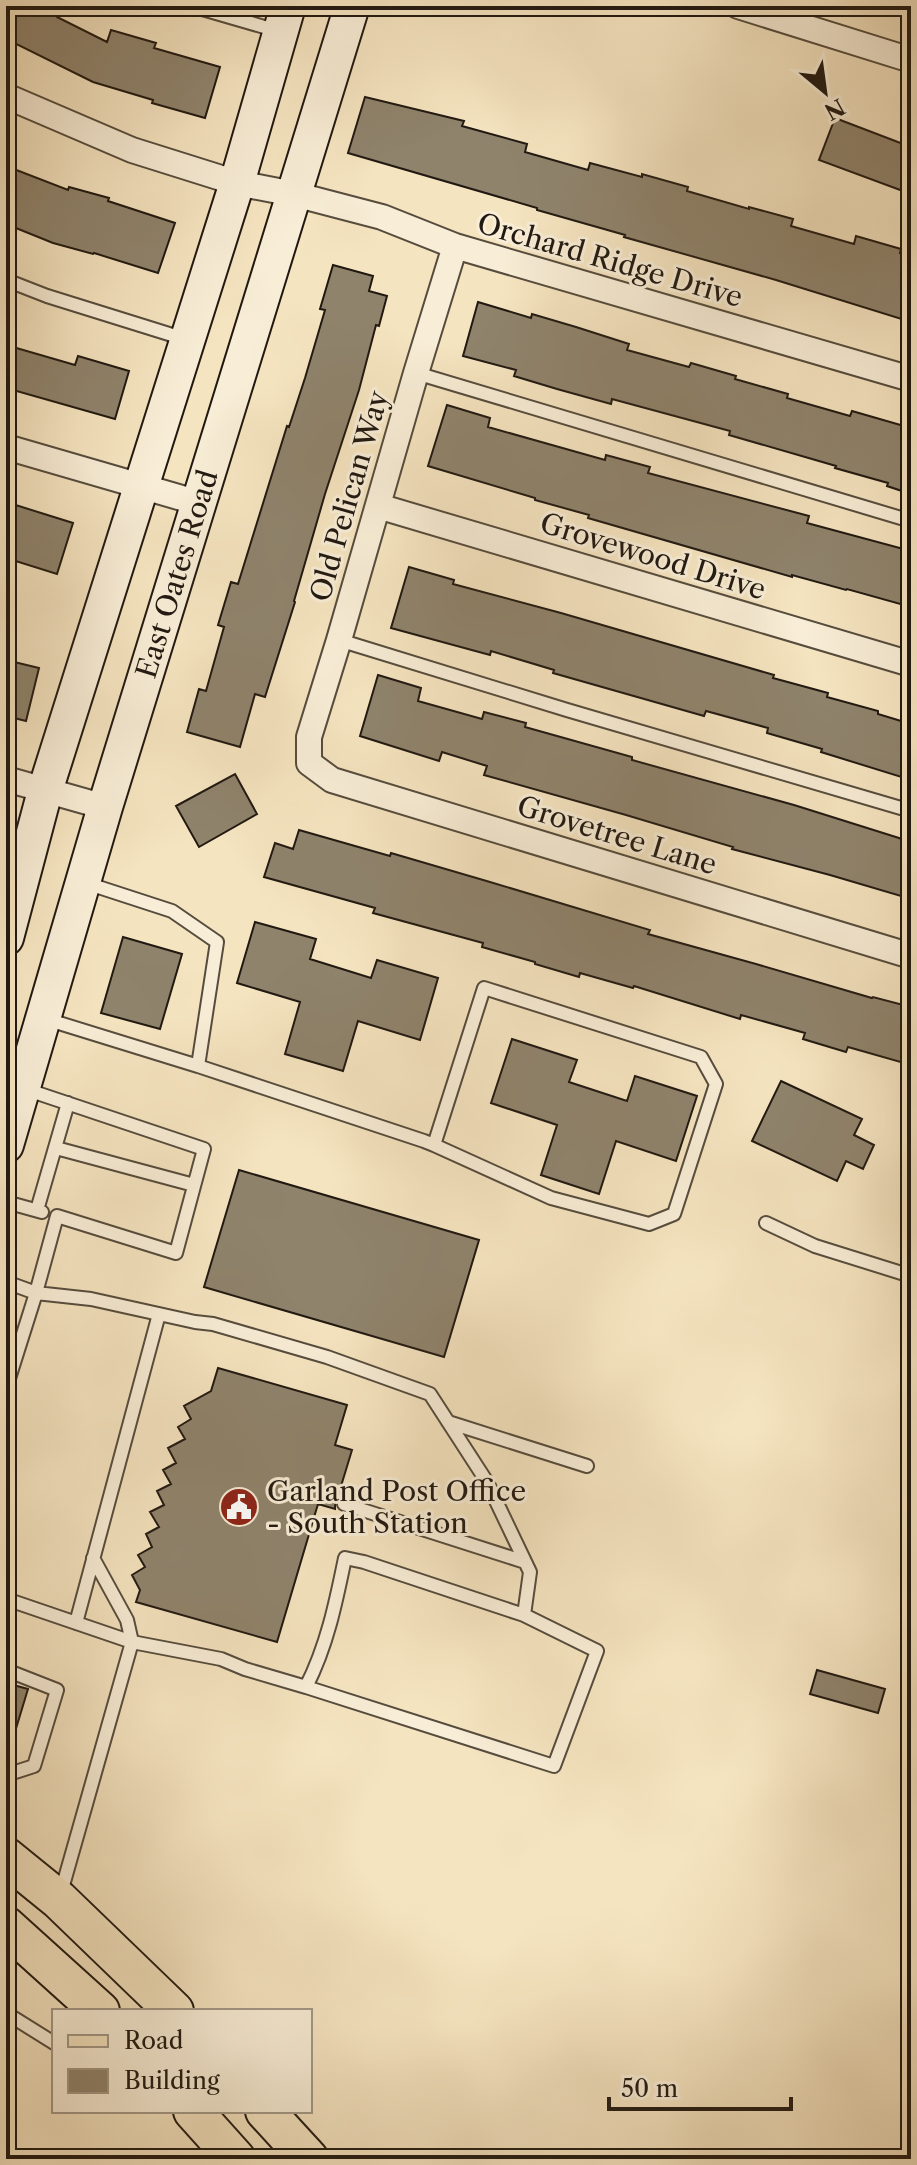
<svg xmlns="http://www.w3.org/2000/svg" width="917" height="2165" font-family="'Libre Caslon Text',serif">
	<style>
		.building { fill: #8f836c; stroke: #211911; stroke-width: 2 }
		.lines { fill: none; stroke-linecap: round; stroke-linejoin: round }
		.service-casing { stroke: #564c3d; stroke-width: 16 }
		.minor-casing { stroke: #564c3d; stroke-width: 28 }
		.secondary-casing { stroke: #211911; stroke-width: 38 }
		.primary-casing { stroke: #211911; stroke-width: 42 }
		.service { stroke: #f8edd6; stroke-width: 12 }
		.minor { stroke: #f8edd6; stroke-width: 24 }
		.secondary { stroke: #f8edd6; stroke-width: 34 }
		.primary { stroke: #f5e4c0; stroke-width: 38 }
		.labels { text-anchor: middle; stroke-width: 6; stroke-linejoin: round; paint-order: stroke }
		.street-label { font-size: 28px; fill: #211911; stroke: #f8edd6 }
		.poi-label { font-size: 28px; fill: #211911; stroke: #f8edd6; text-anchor: start }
	</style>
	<rect width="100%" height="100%" fill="#f5e4c0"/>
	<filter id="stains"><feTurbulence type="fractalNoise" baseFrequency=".0025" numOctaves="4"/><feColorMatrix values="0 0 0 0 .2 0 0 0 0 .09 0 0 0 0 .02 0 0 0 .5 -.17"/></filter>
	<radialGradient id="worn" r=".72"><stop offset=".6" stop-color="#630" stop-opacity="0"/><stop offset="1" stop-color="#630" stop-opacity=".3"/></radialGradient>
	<path class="building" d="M6,6H62L57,17L107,42L111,30L156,43L154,48L220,67L205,118L152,103L153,100L93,82L6,39Z
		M365,97L464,121L462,126L527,144L525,152L588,170L590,163L642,177V174L688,187L687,191L749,209V207L793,219L791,226L854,244L856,236L901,249L900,253L911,257V322L776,280L624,237L625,235L537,210V208L348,153Z
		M835,118L911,147V194L819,160Z
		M6,166L68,190L69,187L109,198L108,201L175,223L158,273L94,253L93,254L53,243L6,224Z
		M333,265L373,276L369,291L387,296L379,326L376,325L359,390L325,494L294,601L295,602L265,697L255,694L240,747L187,732L199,689L206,691L224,627L218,625L231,582L238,584L287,426L289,427L305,378L325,310L320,309Z
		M478,302L531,318L532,314L576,327L629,344L627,350L689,367L691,363L736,376L735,379L788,394L787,398L850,416L852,411L911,428V494L887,486L888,483L835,468L836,466L729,435L730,431L612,399L611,404L557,389L514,376L516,370L463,356Z
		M6,345L75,365L78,356L129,371L115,419L6,388Z
		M447,405L490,418L488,427L605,460L606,455L650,467L648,473L809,516L807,523L911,551V607L847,589L846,590L792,575V577L588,518L589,515L535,500V498L428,466Z
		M6,502L73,523L57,574L6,558Z
		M409,567L454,580L453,584L561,613L774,675L773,678L828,693L827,697L878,711V714L911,724V780L821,752L822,749L767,733L768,728L706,711L704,716L553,673L554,670L491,651L490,655L391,628Z
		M6,660L39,668L26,721L6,716Z
		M378,675L421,688L418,701L482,719L484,712L526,723L525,727L632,757V760L794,805L899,838L911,843V899L830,875L732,849L733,847L626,815L484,775L487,766L442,752L439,761L360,736Z
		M235,774L257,814L199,847L176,806Z
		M299,830L390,856L391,853L490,882L650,930L648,934L756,964L872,998L873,997L911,1007V1065L848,1047L846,1052L803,1039L805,1033L741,1015L740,1019L634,986L633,988L580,973L579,977L535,964V962L482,947L483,943L373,913L375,908L264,877L275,843L293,849Z
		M255,922L316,939L310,959L371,978L377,960L438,978L420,1040L358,1021L343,1071L285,1054L300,1002L237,983Z
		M123,937L182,954L160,1029L101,1013Z
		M512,1039L577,1060L569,1082L627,1101L635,1076L697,1096L676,1161L616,1141L599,1194L541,1175L557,1125L491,1103Z
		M781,1081L862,1119L854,1135L874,1145L863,1169L846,1161L837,1181L752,1141Z
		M239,1170L479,1240L444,1357L204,1287Z
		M218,1368L347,1405L335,1445L352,1450L335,1506V1509L318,1504L277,1642L136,1602L140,1590L132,1575L145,1567L138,1555L152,1547L146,1534L159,1527L150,1512L164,1505L157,1491L171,1484L163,1470L176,1463L168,1448L185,1439L178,1427L191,1419L184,1406L211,1391Z
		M817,1670L885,1689L878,1713L810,1694Z
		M6,1683L28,1689L11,1745H6Z"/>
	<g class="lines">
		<defs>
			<path id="service" d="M192,6L278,31
				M6,280L47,296L185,339
				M416,373L911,521
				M339,640L567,710L911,811
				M46,1019L198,1066L217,942L172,911L86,883
				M198,1066L424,1141L434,1145L551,1198L649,1224L674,1214L716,1084L701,1057L484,988L434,1145
				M56,1148L194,1185
				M6,1202L42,1212
				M37,1210L68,1103
				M766,1223L815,1246L911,1276
				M6,1282L36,1293L91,1299L195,1322L213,1324L327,1357L430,1394L487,1482L530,1572L524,1615L364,1562L345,1558C336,1602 327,1646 306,1687L245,1669L221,1659L132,1642L60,1896
				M6,1388L36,1293L57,1216L176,1253L204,1149L25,1089
				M448,1422L587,1466
				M344,1504L525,1562
				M93,1558L127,1620L132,1642
				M6,1599L132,1642
				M76,1623L159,1314
				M6,1670L57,1690L34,1766L6,1775
				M306,1687L554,1766L597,1651L524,1615
				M6,2013L54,2043"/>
			<path id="minor" d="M738,6L911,60
				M6,96L132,150L237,183L294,194L382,217L455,246L911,379
				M455,246L416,373L339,640L309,737V763L332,780L911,956
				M6,447L199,503
				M378,506L911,664
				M6,779L105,807"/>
			<g id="secondary">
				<path d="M6,938L45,791L237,183L288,6"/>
				<path id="s1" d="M6,1145L105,807L352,6"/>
			</g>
			<path id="primary" d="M6,1857L59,1900L174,2011
				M6,1926L100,2011
				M193,2111L236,2159
				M265,2111L309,2159"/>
		</defs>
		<use href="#service" class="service-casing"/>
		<use href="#minor" class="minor-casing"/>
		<use href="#secondary" class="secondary-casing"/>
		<use href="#primary" class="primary-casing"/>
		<use href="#service" class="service"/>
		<use href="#minor" class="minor"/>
		<use href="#secondary" class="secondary"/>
		<use href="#primary" class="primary"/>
	</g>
	<defs>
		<symbol id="civic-disc" viewBox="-11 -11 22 22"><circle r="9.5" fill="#8f2418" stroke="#f8edd6"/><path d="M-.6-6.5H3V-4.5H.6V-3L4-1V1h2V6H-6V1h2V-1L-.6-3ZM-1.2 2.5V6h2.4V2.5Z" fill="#fff"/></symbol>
	</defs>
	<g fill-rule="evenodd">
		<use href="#civic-disc" x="217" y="1485" width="44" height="44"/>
	</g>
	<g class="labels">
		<g class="street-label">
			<text transform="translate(610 260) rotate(16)" y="10">Orchard Ridge Drive</text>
			<text transform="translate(349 496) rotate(-74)" y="10">Old Pelican Way</text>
			<text transform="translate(653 556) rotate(17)" y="10">Grovewood Drive</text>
			<text dy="10" stroke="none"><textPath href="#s1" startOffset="596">East Oates Road</textPath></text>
			<text transform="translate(617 835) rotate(17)" y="10">Grovetree Lane</text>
		</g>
		<g class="poi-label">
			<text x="267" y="1501">Garland Post Office<tspan x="267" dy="32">- South Station</tspan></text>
		</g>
	</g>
	<rect width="917" height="2165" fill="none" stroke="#f5e4c0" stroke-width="32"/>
	<rect x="8" y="8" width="901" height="2149" fill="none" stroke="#211911" stroke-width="4"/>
	<rect x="16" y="16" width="885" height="2133" fill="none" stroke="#211911" stroke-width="2"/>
	<rect x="52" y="2009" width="260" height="104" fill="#f8edd6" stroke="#a29887" stroke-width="2"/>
	<rect x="68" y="2035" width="40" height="12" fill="#f5e4c0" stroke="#a29887" stroke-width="2"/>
	<text x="124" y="2049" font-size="24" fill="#211911">Road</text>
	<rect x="68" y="2069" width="40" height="24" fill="#8f836c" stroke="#a29887" stroke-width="2"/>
	<text x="124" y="2089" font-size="24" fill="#211911">Building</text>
	<g transform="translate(825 92) rotate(151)" stroke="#f8edd6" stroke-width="6" paint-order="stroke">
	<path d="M0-6L14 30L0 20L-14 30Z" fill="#211911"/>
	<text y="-12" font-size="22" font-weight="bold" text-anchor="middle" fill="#211911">N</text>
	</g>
	<path d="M609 2097v12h182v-12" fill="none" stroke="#211911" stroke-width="4"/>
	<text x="621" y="2097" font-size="24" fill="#211911" stroke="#f8edd6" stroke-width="6" paint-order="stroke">50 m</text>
	<rect width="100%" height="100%" filter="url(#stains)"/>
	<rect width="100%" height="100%" fill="url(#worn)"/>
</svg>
